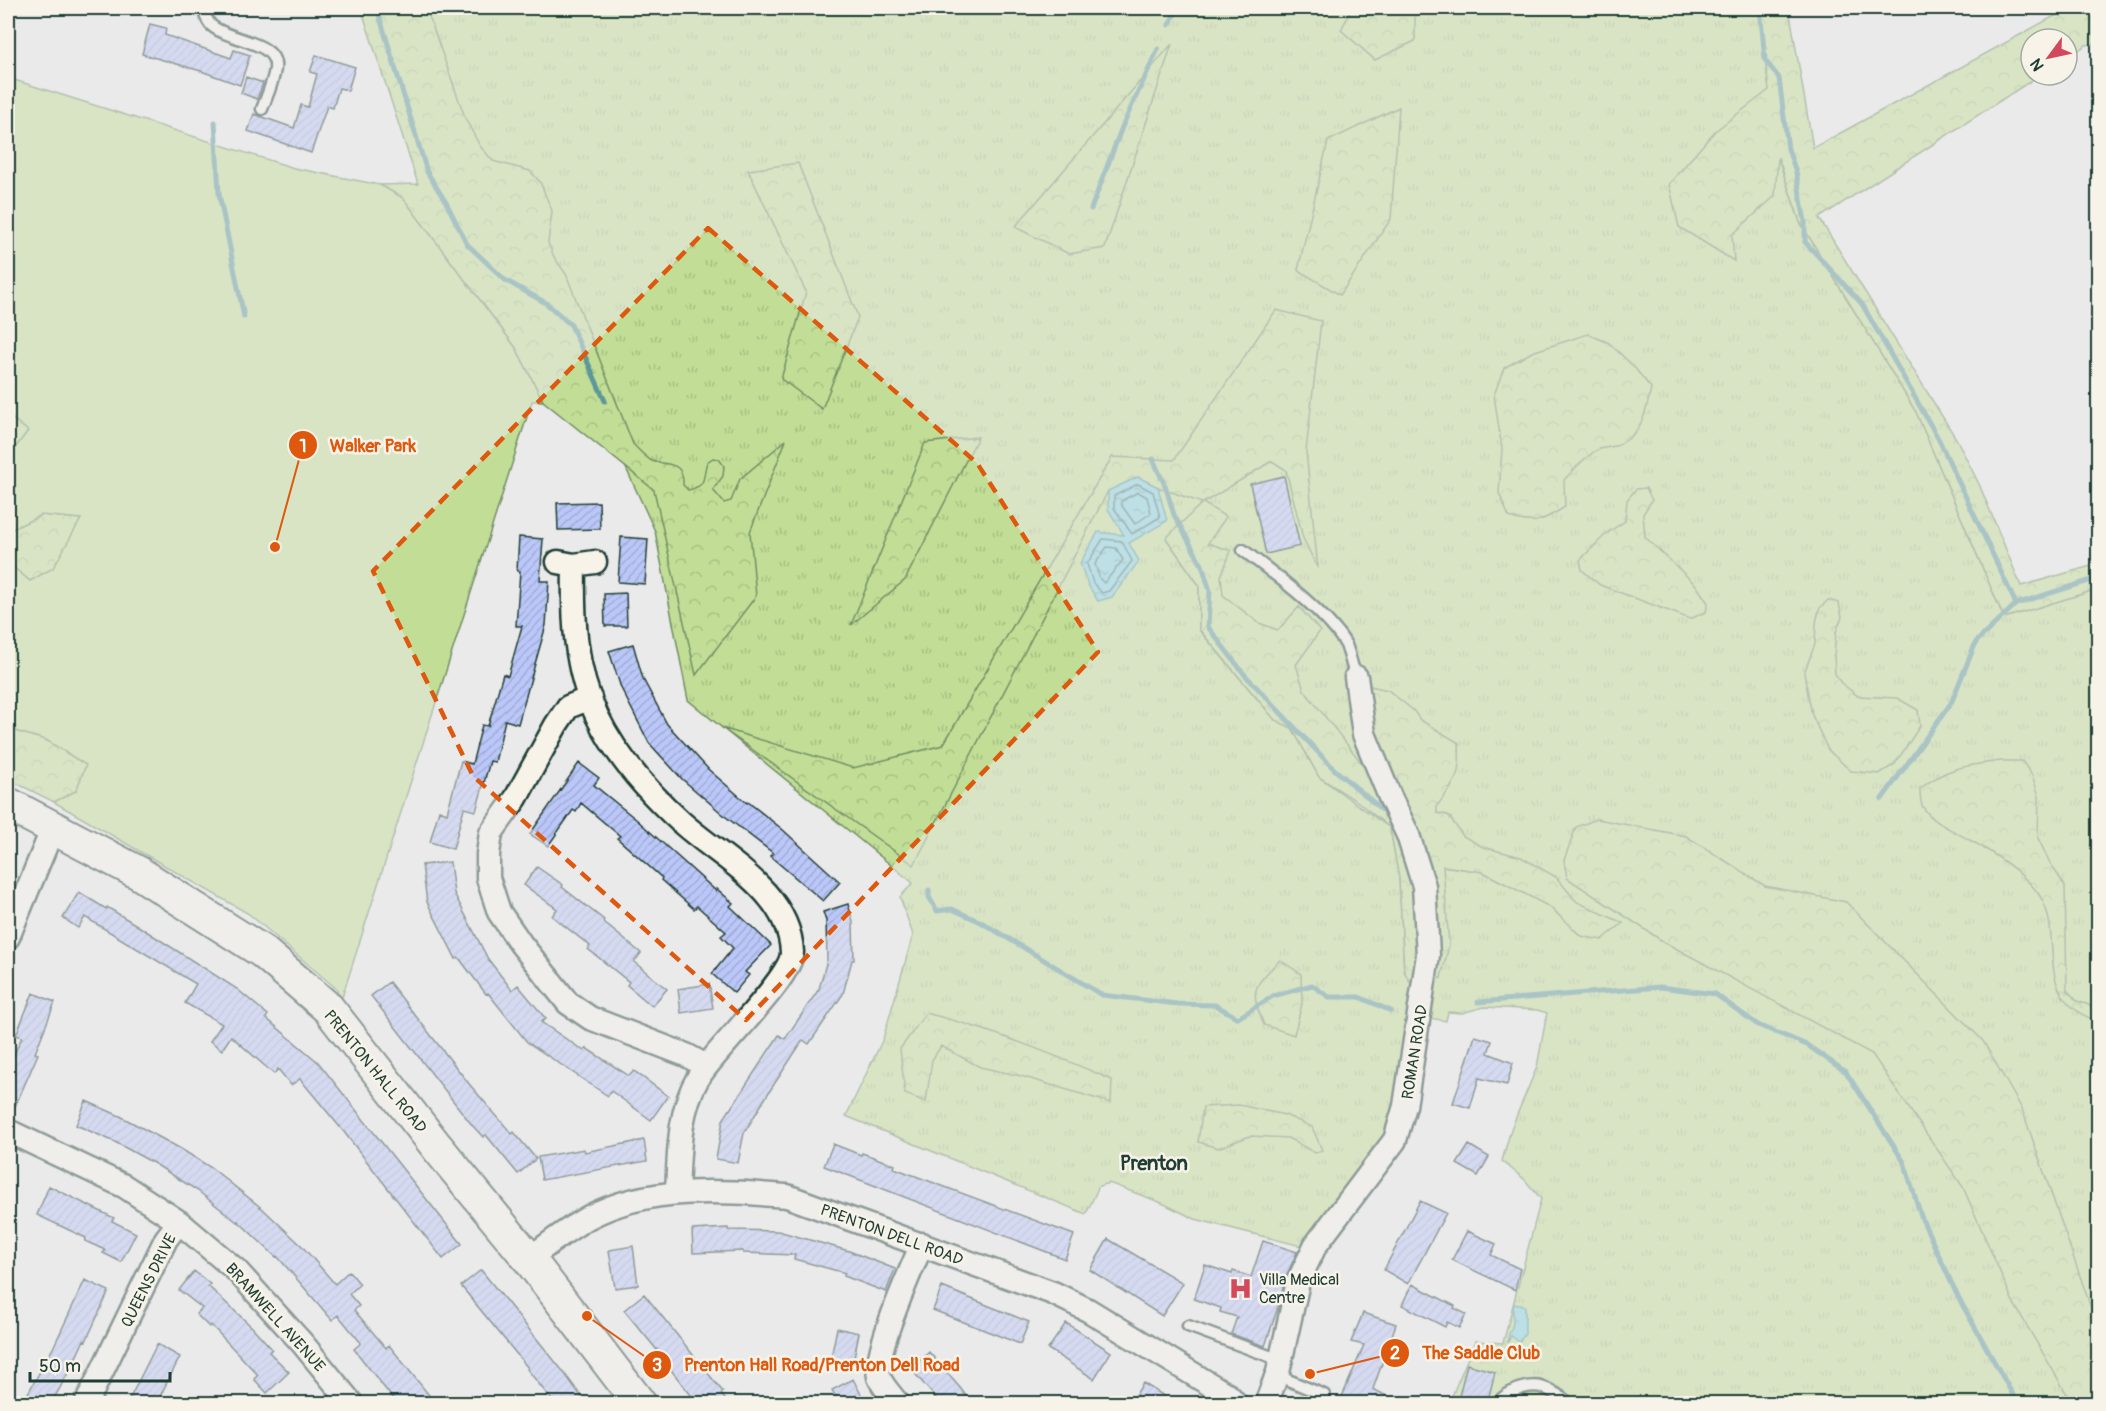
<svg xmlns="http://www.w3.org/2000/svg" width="2106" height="1411" font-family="Pangolin,sans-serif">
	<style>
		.grass { fill: url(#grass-tufts); stroke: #708e65; stroke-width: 1.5 }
		.forest { fill: url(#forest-crowns); stroke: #708e65; stroke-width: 1.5 }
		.green { fill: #c2de96; stroke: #708e65; stroke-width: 1.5 }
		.water { fill: url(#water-ripples); stroke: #5b9899; stroke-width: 1.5 }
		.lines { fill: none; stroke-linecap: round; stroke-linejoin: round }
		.shore { stroke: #477978; stroke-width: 1.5 }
		.stream { stroke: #5b9899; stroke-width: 5 }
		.building { fill: url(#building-hatch); stroke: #1f3d34; stroke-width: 1.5 }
		.lane-casing { stroke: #1f3d34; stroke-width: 15 }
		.street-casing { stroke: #1f3d34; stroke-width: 27 }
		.secondary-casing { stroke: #1f3d34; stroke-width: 36 }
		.lane { stroke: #f7f3e8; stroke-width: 10 }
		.street { stroke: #f7f3e8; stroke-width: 22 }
		.secondary { stroke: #f7f3e8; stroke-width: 32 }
		.marked { fill: none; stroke: #de580e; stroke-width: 4.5; stroke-dasharray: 12 8; stroke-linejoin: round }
		.labels { text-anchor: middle; stroke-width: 5; stroke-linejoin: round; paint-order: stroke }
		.street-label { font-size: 16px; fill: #1f3d34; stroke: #f7f3e8 }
		.poi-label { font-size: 16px; fill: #1f3d34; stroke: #f7f3e8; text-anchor: start }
		.quarter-label { font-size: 20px; font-weight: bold; fill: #1f3d34; stroke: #f7f3e8 }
		.leader { fill: none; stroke: #de580e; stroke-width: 2 }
		.callout-dot { fill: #de580e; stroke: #f7f3e8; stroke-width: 2 }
		.mark-label { font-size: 18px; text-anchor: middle; font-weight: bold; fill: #fff }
		.callout-label { font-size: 18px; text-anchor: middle; font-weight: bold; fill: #de580e; stroke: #f7f3e8; stroke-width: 5; stroke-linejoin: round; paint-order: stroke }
	</style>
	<defs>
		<pattern id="grass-tufts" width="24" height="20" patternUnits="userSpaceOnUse" patternTransform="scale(1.5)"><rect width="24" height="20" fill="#c2de96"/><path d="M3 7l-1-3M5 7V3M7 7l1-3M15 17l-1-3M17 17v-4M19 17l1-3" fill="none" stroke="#a6bf82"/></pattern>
		<pattern id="forest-crowns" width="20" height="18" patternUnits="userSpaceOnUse" patternTransform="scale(1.5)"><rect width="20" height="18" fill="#c2de96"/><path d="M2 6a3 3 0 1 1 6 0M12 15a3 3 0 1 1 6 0" fill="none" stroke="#a6bf82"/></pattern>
		<pattern id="water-ripples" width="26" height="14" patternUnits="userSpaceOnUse" patternTransform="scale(1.5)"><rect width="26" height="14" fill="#83d4dd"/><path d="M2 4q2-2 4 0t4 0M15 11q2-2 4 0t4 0" fill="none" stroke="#6badb4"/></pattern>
		<pattern id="building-hatch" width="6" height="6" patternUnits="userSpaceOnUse" patternTransform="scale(1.5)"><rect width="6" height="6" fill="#bbc7f8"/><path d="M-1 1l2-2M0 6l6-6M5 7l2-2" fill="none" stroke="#a0acd5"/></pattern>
	</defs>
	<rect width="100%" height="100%" fill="#ebeaeb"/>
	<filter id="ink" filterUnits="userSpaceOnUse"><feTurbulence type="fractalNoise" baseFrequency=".0167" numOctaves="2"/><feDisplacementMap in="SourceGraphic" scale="12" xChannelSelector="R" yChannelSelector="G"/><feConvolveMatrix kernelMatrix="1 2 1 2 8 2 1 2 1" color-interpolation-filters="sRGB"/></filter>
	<g filter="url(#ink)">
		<path class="grass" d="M367,8H1759L1777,155L1800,222L1916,412L2004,618L2098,589V1403H1449L1475,1341L1503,1343L1541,1199L1525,1180L1502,1161L1511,1129L1537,1067L1547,1013L1537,1010L1484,1007L1462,1013L1448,1012L1446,1021L1424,1017L1429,980L1448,945L1442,866L1483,872L1550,907L1581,936L1616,928L1427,834L1364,767L1166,538L1199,585V630L1275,720L1292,728L1319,777L1390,828L1399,878L1404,971L1417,990L1392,1134L1305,1247L1195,1219L1162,1203L1109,1183L1099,1186L1086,1214L846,1116L883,1039L913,935L900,897L913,883L688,700L655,531L607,427Z"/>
		<path class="forest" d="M361,8H426L466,120L480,146L493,161L530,171L540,182L552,211L548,243L554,257L566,274L633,444C639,450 645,457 652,461C667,466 684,460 683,485L688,490C708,486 702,477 707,462L713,458L719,459L724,466L723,476L713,490L724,503L731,501L740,479L786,440L750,532L756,596L696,675L654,490L543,401L516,348L403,198L380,185L418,184Z
			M1352,8H1415V41L1375,60L1341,30Z
			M1759,8H1789L1813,148L2069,8H2098V43L2086,45L2067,58V39H2031V75H2040L1819,218L1957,440L1979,484L2021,586L2098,564V589L2004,618L1916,412L1800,222L1778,157L1775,196L1732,235L1734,261L1679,227L1669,184L1715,131L1769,90Z
			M1172,44L1105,248L1069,254L1015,227Z
			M1399,107L1391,219L1340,295L1298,270L1328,141Z
			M798,163L858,317L822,409L781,379L806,292L748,170Z
			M1276,310L1321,321L1306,451L1318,569L1303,538L1286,470L1272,461L1203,503L1226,517L1208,543L1231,551L1221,576L1223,595L1259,623L1278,630L1299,607L1320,631L1296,665L1304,690L1364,766L1375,745L1366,713L1370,686L1388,690L1414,711L1420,720L1459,743C1461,776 1457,780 1437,806V813L1448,815L1463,836L1483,847L1521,857L1556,877L1577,902L1623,923L1602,940L1581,936L1550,907L1483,872L1443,866L1449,945L1441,978L1411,984L1404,971L1399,878L1390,828L1358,802L1319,777L1292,728L1275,720L1199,629V585L1166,538L1202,503L1158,487L1138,477L1108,491L914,865L722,728L853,768L943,745L1112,457L1174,460Z
			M1588,334L1609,343L1634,367L1651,388C1646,412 1643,433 1618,445C1611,448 1602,447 1595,451C1583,459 1574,469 1564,480L1565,507C1542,521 1536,526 1509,517L1499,493L1502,449L1494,395L1504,368L1532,352Z
			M8,415L28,431L16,447H8Z
			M978,437L905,580L851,625L925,443Z
			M1646,488L1652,500L1643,514L1645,537L1696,585L1708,603L1706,612L1690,619L1600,585L1582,570L1580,560L1607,533L1625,521L1627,500L1636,489Z
			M41,515L81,519L54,568L30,581L8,563V531Z
			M1828,600L1839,603L1842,617L1836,632L1834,655L1835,674L1841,683L1858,696L1897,698L1918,710L1920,726L1895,764L1879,774L1851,771L1828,750L1812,715L1804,673L1815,644L1816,623L1819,609Z
			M8,729L46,740L86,765L76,791L54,802L8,779Z
			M2001,761H2022L2032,775L2039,796L2038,838L2050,863L2065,886L2067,990L2077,1001L2089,1005L2094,1012L2092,1019C2028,993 2070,928 2034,888C2016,867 1992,852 1968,839C1952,830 1933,823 1923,807C1920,803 1920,795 1920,789C1946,767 1969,765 2001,761Z
			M1597,819L1686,836L1765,886L1846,902L1983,1041L2022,1109L2098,1328V1403H2072L2013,1302L1963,1187L1872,1054L1664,942L1567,878L1564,860L1576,827Z
			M1280,960L1301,974L1302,1004L1294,1035L1264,1025C1249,989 1253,987 1280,960Z
			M926,1013C990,1029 1051,1053 1112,1080L1111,1103L1021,1076L980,1067L941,1046L932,1060L926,1102L905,1094L900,1049Z
			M1239,1105L1285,1115L1312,1127L1322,1150L1315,1153L1288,1138L1250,1136L1218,1148L1198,1142L1203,1107Z"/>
		<path class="green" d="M8,78L294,168L380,185L403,198L516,348L543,401H532L338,1010L337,989L249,914L54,802L76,791L86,765L46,740L8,729V563L30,581L53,568L81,519L41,515L8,531V447H16L28,431L8,415Z"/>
		<path class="water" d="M1138,477L1158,487L1167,521L1129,543L1139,561L1112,597L1098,601L1088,585L1080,563L1098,532L1124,535L1108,509V491Z
			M1514,1304L1525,1306V1334L1519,1342L1511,1336L1508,1342C1506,1334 1513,1330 1513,1321C1513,1314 1512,1311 1514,1304Z"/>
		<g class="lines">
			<path class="shore" d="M1138,484L1153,492L1160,517L1132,534L1114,508V496Z
				M1138,492L1147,497L1151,513L1135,524L1122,506L1121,501Z
				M1103,539L1122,541L1132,561L1109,591L1102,593L1093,583L1087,564Z
				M1107,547L1116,548L1123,560L1104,583L1100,579L1095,564Z"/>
			<path class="stream" d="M377,8L427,172L447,204L467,244L505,280L546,303L571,325L605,401
				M1760,8L1765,60L1779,78L1788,149L1796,172L1805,222V242L1862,304L1939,440L2016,604
				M1169,25L1178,8
				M215,122L219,194L244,317
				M1091,209L1122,127L1158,49
				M1153,459L1166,488L1174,515L1202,565L1210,591L1208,627L1245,675L1334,769L1388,815
				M1882,799L1951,703L1976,642L2016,604L2098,578
				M929,890V897L937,911L952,909L981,922L1102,995L1177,1004L1215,1005L1238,1018L1273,996L1312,985L1329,997H1359L1391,1011
				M1478,1002L1660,987L1715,994L1758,1025L1807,1045L1846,1072L1904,1162L1922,1219L1958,1297L2018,1404"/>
		</g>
		<path class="building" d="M150,24L166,28L165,35L231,58L234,50L250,55L240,85L201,71L142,54Z
			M316,55L355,67L348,90L339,88L333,108L327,106L311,153L248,131L254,114L294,128L301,105L308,107L317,74L310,72Z
			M246,77L263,83L257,99L241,93Z
			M1284,476L1300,546L1266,554L1250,484Z
			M599,502L600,529L558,530L557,503Z
			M519,537L543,539L540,581H549L546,625L518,724L505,720L495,762L490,761L476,811L464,808L453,849L430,842L439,810L447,813L461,761L472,764L482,725L488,726L503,674L508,676L522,626H516L520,571H517Z
			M621,537L648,539L645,584L618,582Z
			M626,593L627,626H605L604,594Z
			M633,644L643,679L667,724L709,770L747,803L748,802L782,829L840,882L823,901L770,856L773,853L726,817L682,779L649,743L621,688L609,651Z
			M579,763L599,778L594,785L637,820L716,891L717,889L733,903L730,906L771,945L745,972L749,975L734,993L712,974L733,948L721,936L726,932L697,906L694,909L661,880L662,878L617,838L620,836L581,803L576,812L573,810L548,846L530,834Z
			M450,862L454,893L488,959L512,990L518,985L546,1019L541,1022L584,1051L586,1048L629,1076L634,1071L668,1096L651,1120L611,1091L608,1096L527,1042L488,993L486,994L459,958L456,959L427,902L422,865Z
			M537,867L563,885L562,887L604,920L603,922L641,953L634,962L667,989L652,1006L627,985L629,982L588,949L590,946L552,916L557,909L524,885Z
			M79,892L106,909L107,907L135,924L237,989L268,1015L266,1018L318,1062L462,1244L443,1259L344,1132L300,1079L291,1085L278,1069L274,1074L231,1036L222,1050L210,1041L222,1024L185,1003L196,984L85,917L78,928L63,918Z
			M848,904L853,922L854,960H852L843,994L809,1044L803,1040L769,1092L744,1133L738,1163L716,1159L723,1120L779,1035L785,1039L819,989L827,960L826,921L823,912Z
			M389,982L470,1085L512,1134L514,1132L536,1159L518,1174L486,1135L483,1137L472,1125L371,996Z
			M709,984L713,1008L681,1013L678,989Z
			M33,993L55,1002L35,1053L38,1054L10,1118H8V1068L22,1037L16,1035Z
			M1475,1036L1492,1041L1488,1053L1513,1063L1507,1085L1479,1078L1470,1108L1453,1103Z
			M86,1101L120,1116L181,1149L213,1169L264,1210L302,1246L335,1284L349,1271L360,1284L349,1294L359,1306L354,1310L386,1348L389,1345L436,1404H397L354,1349L361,1343L338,1315L332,1320L277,1256L276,1257L238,1221L237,1222L198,1191L155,1164L115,1142L76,1125Z
			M644,1140L647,1161L542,1180L538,1157L584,1149L585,1152Z
			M833,1144L861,1155L862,1153L895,1165L894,1168L1074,1235L1065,1259L824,1166Z
			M1469,1145L1489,1157L1478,1176L1457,1164Z
			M49,1186L114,1218L112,1221L136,1233L121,1262L103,1253L105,1250L85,1241L86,1238L37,1215Z
			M1420,1201L1446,1213L1408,1284L1384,1270Z
			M728,1228V1230L778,1231L849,1251L895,1269L886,1292L844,1276L845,1273L794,1259L795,1255L743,1253V1251L693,1253L692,1230Z
			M1467,1231L1496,1244L1491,1255L1520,1269L1515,1290L1452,1260Z
			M1108,1239L1183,1283L1162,1316L1090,1270Z
			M1263,1241L1297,1252L1285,1279L1279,1304L1265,1346L1231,1334L1237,1317L1220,1312L1221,1308L1194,1299L1205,1265L1232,1274L1233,1271L1251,1277Z
			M633,1246L638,1285L615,1288L609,1250Z
			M481,1270L562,1370L587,1404H555L527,1369L528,1368L461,1286Z
			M194,1271L210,1284L208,1286L252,1327L272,1349L269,1352L289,1372L267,1393L254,1379L258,1375L211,1325L209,1327L196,1314L202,1308L179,1290Z
			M85,1280L109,1291L86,1341L84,1340L72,1366L51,1404H22L53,1348Z
			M1412,1284L1455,1306L1454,1308L1466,1314L1459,1328L1447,1322L1445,1327L1402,1305Z
			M942,1287L1029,1322L1020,1344L933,1310Z
			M644,1294L723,1392L721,1394L729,1404H698L656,1351L657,1350L624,1310Z
			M1363,1313L1396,1324L1373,1389L1402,1404H1339L1364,1345L1351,1342Z
			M1066,1323L1111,1352L1094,1379L1048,1349Z
			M837,1328L859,1333L852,1367L830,1363Z
			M157,1344L180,1357L156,1404H127Z
			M929,1352L961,1389L972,1404H941L911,1369Z
			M1467,1364L1495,1372L1487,1404H1457Z
			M853,1379L866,1404H840L832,1390Z
			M1143,1383L1177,1404H1130Z"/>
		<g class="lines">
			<defs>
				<path id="lane" d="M202,8C204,13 207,20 210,24C225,41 279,40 275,69C273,83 267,96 262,109
					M1243,550C1273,573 1328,613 1346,645C1350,655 1352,667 1356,677
					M1188,1326L1280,1360
					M1276,1375L1324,1395
					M1497,1404C1501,1398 1506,1395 1512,1392C1538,1380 1549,1388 1570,1404"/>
				<path id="street" d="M558,562L574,565L595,562
					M574,565C573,617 574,668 597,716C616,756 648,792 681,822C722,859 789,891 792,952C793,977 715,1050 698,1078C678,1112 679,1155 677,1193
					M590,698L568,707L556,725L516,798L491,833L488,854V878L499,912L521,944L568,1003L590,1018L686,1055L706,1066
					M8,937L53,828
					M8,1131L124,1186L179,1222L236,1270L303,1344L352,1404
					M529,1259C548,1244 568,1229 589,1217C649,1185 722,1191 787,1196L1053,1293L1088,1310L1229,1396L1236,1404
					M86,1404L166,1239L179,1222
					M898,1404C892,1396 882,1386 879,1377C873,1353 911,1270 922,1244
					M1266,1404L1278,1372L1298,1282L1315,1246L1395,1140L1405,1106L1428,955L1424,886L1408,835L1390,797L1364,734L1356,677"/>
				<path id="secondary" d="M8,804L139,873L263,952L328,1008L437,1147L529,1259L640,1404"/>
			</defs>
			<use href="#lane" class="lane-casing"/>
			<use href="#street" class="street-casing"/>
			<use href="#secondary" class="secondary-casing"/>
			<use href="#lane" class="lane"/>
			<use href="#street" class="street"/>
			<use href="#secondary" class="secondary"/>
		</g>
	</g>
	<path d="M0 0H2106V1411H0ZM708,228L977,463L1098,652L746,1020L473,776L373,571Z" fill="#ebeaeb" fill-opacity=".55" fill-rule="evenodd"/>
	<path class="marked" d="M708,228L977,463L1098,652L746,1020L473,776L373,571Z"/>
	<defs>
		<symbol id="hospital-bare" viewBox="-9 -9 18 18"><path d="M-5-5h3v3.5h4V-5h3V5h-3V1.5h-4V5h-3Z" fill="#d1495b" stroke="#f7f3e8" stroke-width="2.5" paint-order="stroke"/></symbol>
	</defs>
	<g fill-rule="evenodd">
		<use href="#hospital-bare" x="1224" y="1272" width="33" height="33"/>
	</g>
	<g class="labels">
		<g class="street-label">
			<text transform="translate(1414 1052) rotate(-81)" y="6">ROMAN ROAD</text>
			<text transform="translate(376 1071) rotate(51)" y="6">PRENTON HALL ROAD</text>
			<text transform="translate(892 1234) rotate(20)" y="6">PRENTON DELL ROAD</text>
			<text transform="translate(148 1280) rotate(-63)" y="6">QUEENS DRIVE</text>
			<text transform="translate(276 1317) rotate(48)" y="6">BRAMWELL AVENUE</text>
		</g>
		<g class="poi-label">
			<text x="1259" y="1285">Villa Medical<tspan x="1259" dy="18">Centre</tspan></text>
		</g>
		<g class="quarter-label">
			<text x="1154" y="1170">Prenton</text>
		</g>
	</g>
	<path class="leader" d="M275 547L303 445M1310 1374L1395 1353M587 1316L657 1365"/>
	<g class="callout-dot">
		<circle cx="275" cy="547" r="6"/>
		<circle cx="1310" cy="1374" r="6"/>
		<circle cx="587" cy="1316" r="6"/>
		<circle cx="303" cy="445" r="15"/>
		<circle cx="1395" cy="1353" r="15"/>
		<circle cx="657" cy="1365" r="15"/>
	</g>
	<g class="mark-label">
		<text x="303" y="452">1</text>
		<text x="1395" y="1359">2</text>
		<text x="657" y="1371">3</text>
	</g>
	<g class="callout-label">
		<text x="373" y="452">Walker Park</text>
		<text x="1481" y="1359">The Saddle Club</text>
		<text x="822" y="1371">Prenton Hall Road/Prenton Dell Road</text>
	</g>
	<rect width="2106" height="1411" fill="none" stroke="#f7f3e8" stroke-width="30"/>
	<rect x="15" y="15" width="2076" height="1381" fill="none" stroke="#1f3d34" stroke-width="2" filter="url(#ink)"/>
	<g transform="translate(2049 57) rotate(237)"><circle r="28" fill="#f7f3e8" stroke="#a1aaa0" stroke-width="1.5"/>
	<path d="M0-4.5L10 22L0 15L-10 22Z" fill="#d1495b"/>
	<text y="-9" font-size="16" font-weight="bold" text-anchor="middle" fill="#1f3d34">N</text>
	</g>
	<path d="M30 1372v9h140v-9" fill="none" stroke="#1f3d34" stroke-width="3"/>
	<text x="39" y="1372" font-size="18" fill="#1f3d34" stroke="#f7f3e8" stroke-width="4.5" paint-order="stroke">50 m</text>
</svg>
